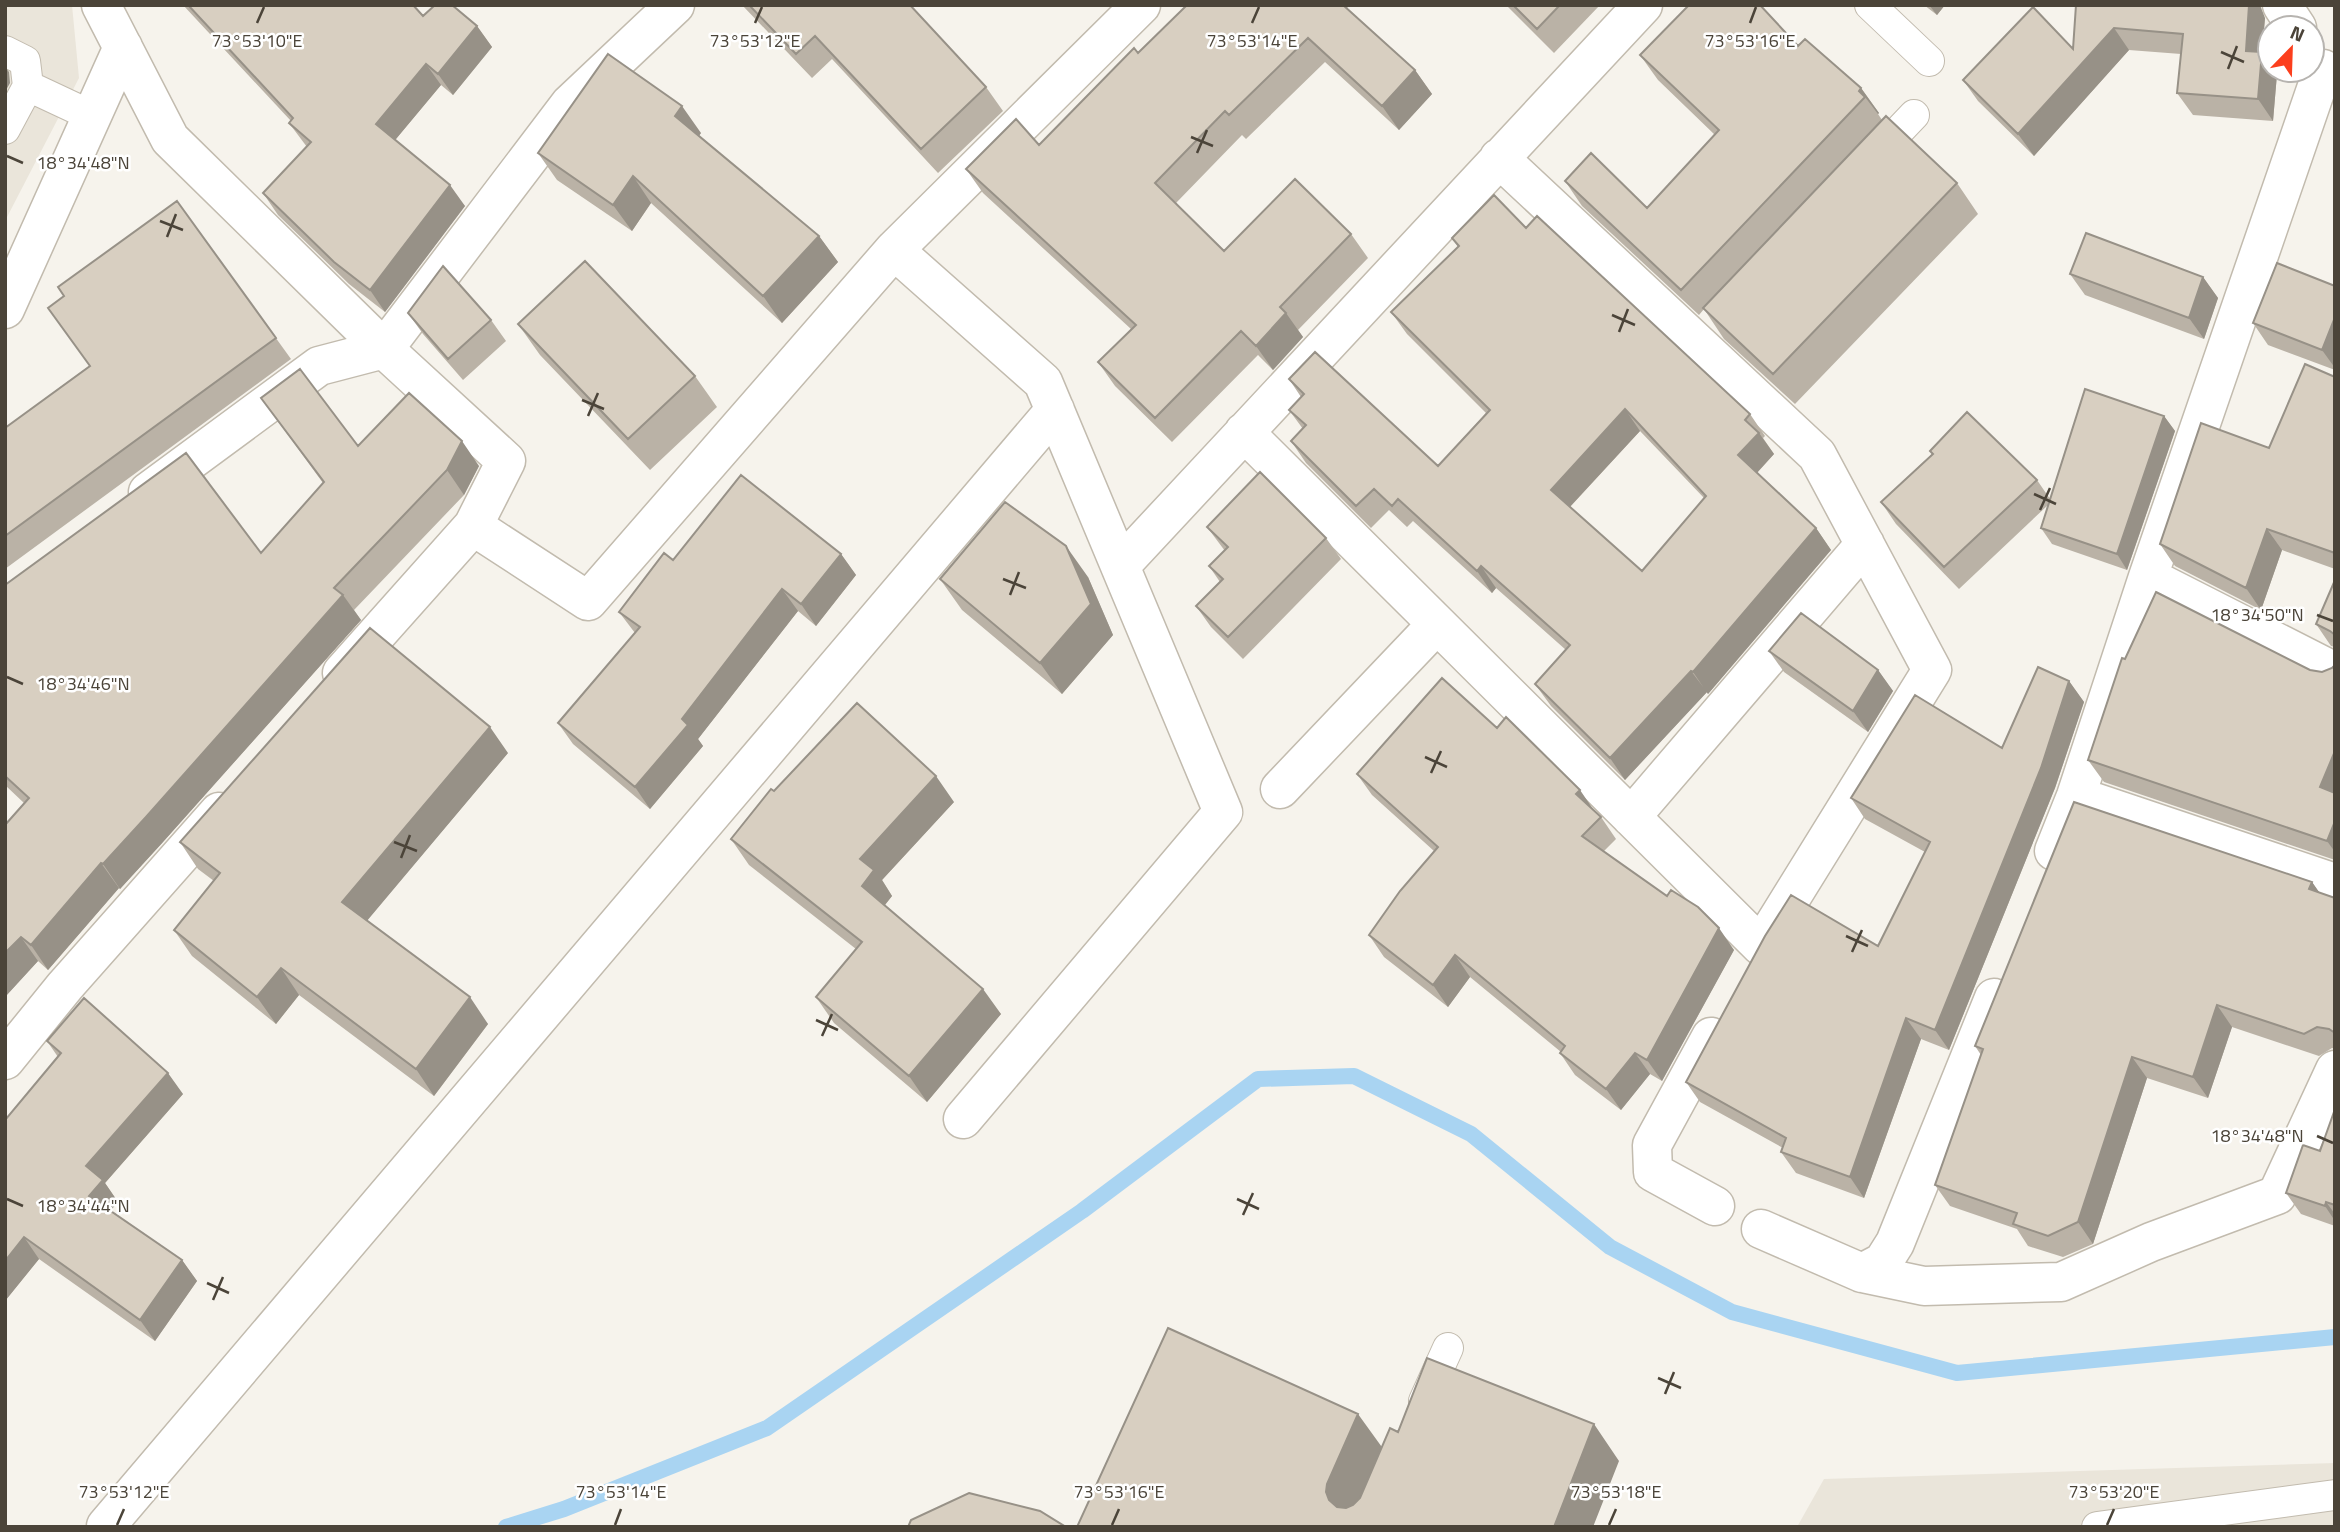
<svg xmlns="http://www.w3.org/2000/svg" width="2340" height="1532" font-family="'Titillium Web',sans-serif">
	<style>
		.residential { fill: #eae5da }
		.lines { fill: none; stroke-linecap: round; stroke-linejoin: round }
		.stream { stroke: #a9d4f2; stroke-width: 16 }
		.service-casing { stroke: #c2bbae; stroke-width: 32 }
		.minor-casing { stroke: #c2bbae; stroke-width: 41 }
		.service { stroke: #fff; stroke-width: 30 }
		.minor { stroke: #fff; stroke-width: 38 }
		.wall { fill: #bab2a6; fill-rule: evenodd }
		.shaded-wall { fill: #979187 }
		.building { fill: #d8cfc1; stroke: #979187; stroke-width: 2; fill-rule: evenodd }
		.ticks { fill: none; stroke: #4b4439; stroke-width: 2.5 }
		.ticks-label { font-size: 18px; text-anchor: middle; fill: #4b4439; stroke: #fff; stroke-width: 5; stroke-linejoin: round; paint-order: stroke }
	</style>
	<rect width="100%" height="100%" fill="#f6f3ec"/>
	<path class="residential" d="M5,5H72L79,78L5,221Z
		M2335,1463V1527H1797L1824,1479Z"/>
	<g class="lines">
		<path class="stream" d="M506,1527L564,1509L767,1428L1082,1211L1258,1079L1354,1076L1471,1134L1610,1247L1732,1312L1957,1373L2335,1337"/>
		<defs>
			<path id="service" d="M1870,5L1929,61
				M5,51L25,61L28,86L5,129
				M28,86L92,116
				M1873,158L1914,115
				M1424,1401L1448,1348
				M2097,1527L2335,1495"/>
			<path id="minor" d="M101,5L170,139L384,349L506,461L473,526L342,673
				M2282,5L2297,28
				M894,250L1043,382L1223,812L963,1119
				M5,309L123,47
				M1244,432L1761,946L1932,670L1817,455L1499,158
				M148,492L319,366L384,349L570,104L675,5
				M473,526L588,601L894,250L1141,5
				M1120,566L1643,5
				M2148,577L2335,672
				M1280,789L1437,624
				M2076,796L2335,883
				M1631,817L1865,544
				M2054,851L2076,796L2148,577L2323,69
				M1711,1037L1652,1145L1653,1172L1715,1206
				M5,1060L65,986L219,812
				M1761,1229L1862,1273L1883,1262L1895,1243L1994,998
				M1862,1273L1924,1286L2061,1282L2151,1242L2277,1195L2335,1070
				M106,1526L1055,410"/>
		</defs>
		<use href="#service" class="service-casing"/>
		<use href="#minor" class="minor-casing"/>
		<use href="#service" class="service"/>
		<use href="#minor" class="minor"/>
	</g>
	<path class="wall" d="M183,5H413L423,16L477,26L492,47L453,95L441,85L395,140L465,206L385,312L349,284L278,215L263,193L307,147L289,123L291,121Z
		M742,5H910L986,87L1003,111L938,173L832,59L812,78Z
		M1187,5H1350L1347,8L1415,70L1432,94L1399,130L1325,62L1246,139L1242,135L1176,203L1224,251L1351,234L1368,258L1298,330L1303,337L1273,370L1258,355L1172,442L1115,386L1098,362L1131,329L983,193L966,169L1039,145L1138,53Z
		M1506,5H1600L1554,53Z
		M1924,5H1945L1937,15Z
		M2076,5L2265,18L2262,52L2270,70H2275L2277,74L2273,121L2193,115L2177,93L2181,54L2129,50L2034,156L1978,101L1963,80L2073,49Z
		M1798,46L1861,88L1879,113L1878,114L1882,120L1957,183L1978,214L1795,404L1724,339L1704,309L1699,315L1582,206L1565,181L1647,208L1715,135L1658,80L1640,55Z
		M701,133L698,136L819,236L838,262L782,323L651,203L632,231L557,180L538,153Z
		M177,201L291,359L5,569V428L89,366L64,296Z
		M1526,228L1750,414L1765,436L1763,438L1774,454L1757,473L1816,528L1831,550L1708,694L1707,692L1625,780L1551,706L1535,684L1566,650L1496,588L1492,593L1413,521L1407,527L1389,510L1371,528L1306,463L1291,441L1303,429L1289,410L1301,397L1289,379L1438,466L1486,413L1407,334L1391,312L1458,247L1452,238ZM1640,431L1704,498L1642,571L1570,507Z
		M2070,274L2203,277L2218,298L2204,339L2085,295Z
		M2335,286V370L2268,345L2253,323Z
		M408,313L491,320L506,341L463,380L423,334Z
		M518,324L695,376L717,407L650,470L540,355Z
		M2335,377V569L2282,550L2261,610L2175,566L2160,544L2269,448Z
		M261,398L358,446L479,466L464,495L354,610L361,620L163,842L120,889L119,888L48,970L38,961L5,997L24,803L5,785V585L261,553L323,483Z
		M2164,416L2175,431L2127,570L2052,544L2041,528L2048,505L1959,589L1896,524L1881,502L1932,454L1930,451L2037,480L2050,499Z
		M1207,527L1326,538L1341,559L1243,659L1211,627L1196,606L1220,582L1209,566L1225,551Z
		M841,554L856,575L816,626L798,611L698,739L703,746L650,809L573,744L558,723L635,633L619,612L673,560Z
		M1088,577L1113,635L1062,694L962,610L940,579Z
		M2335,580V647L2331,646L2316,624Z
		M1769,651L1878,670L1893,691L1868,732L1784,672Z
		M2125,659L2310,670L2322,672L2332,668L2335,665V860L2104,782L2088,760Z
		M2069,681L2084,702L2055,788L1949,1050L1921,1039L1864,1198L1796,1173L1781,1152L1783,1148L1700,1102L1686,1082L1878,946L1925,852L1865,819L1851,798L2002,748Z
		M1497,728L1601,817L1616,839L1604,851L1734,950L1662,1081L1650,1074L1621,1110L1575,1075L1560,1053L1561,1052L1470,977L1448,1007L1384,957L1369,935L1434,851L1372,795L1357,774Z
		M508,753L367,920L488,1024L434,1096L299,995L276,1024L192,956L174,930L214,881L198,869L180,842Z
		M774,791L954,802L882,880L892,896L885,905L1001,1014L927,1102L834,1023L816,997L856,949L749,865L731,839Z
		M2312,882L2319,893L2335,898V1049L2332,1048L2319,1056L2232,1027L2208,1098L2147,1078L2093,1244L2063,1257L2028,1246L2017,1229L1950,1206L1935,1185L1981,1055L1975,1046Z
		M47,1041L183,1094L105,1183L118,1202L110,1211L182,1260L197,1281L155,1341L39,1259L5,1301V1120L58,1057Z
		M2335,1109V1226L2301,1214L2286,1193L2320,1151Z"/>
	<path class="shaded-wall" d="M1929,5H1945L1937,15Z
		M2249,5H2260L2265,18L2262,52L2270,63V70H2275L2277,74L2273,121L2258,99L2246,51Z
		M477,26L492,47L453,95L438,74Z
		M2114,28L2129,50L2034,156L2018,134Z
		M426,64L441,85L391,145L376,124Z
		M5,67L9,72L10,83L5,92Z
		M1415,70L1432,94L1399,130L1382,106Z
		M1861,88L1879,113L1878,114L1865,97L1859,91Z
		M682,106L701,133L694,143L675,116Z
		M633,176L651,203L632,231L613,205Z
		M450,185L465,206L385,312L370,290Z
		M819,236L838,262L782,323L763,296Z
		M2203,277L2218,298L2204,339L2189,318Z
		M1286,313L1303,337L1273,370L1256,346Z
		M2335,317V368L2322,350Z
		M1625,409L1640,431L1566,511L1551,490Z
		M2164,416L2175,431L2127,570L2117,554Z
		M1759,433L1774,454L1753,477L1738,455Z
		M462,441L479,466L464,495L447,470Z
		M1816,528L1831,550L1708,694L1693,672Z
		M2267,529L2282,550L2261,610L2246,588Z
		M1066,546L1088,577L1113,635L1062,694L1040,663Z
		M841,554L856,575L816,626L801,604Z
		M1481,566L1496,588L1492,593L1477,571Z
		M782,589L798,611L698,739L703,746L650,809L635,787L682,719Z
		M343,595L361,620L163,842L120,889L103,864Z
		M1878,670L1893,691L1868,732L1853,711Z
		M1691,671L1707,692L1625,780L1610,758Z
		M2069,681L2084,702L2055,788L1949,1050L1935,1030Z
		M490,727L508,753L361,928L342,902Z
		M2335,751V808L2320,787Z
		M936,776L954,802L882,880L892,896L880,911L862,886L860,859Z
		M1580,790L1595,812L1576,794Z
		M2335,821V852L2327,841Z
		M101,863L119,888L48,970L31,945Z
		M2312,882L2327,903L2309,889Z
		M1719,928L1734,950L1662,1081L1647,1060Z
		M21,937L38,961L5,997V953Z
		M1455,955L1470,977L1448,1007L1433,985Z
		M281,968L299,995L276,1024L257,997Z
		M983,989L1001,1014L927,1102L909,1076Z
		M470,997L488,1024L434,1096L416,1069Z
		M2217,1005L2232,1027L2208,1098L2193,1077Z
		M1906,1018L1921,1039L1864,1198L1850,1177Z
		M1635,1053L1650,1074L1621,1110L1606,1089Z
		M2132,1057L2147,1078L2093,1244L2078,1222Z
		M168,1073L183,1094L105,1183L118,1202L104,1218L89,1196L86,1166Z
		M2326,1202L2335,1214V1221L2325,1206Z
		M24,1237L39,1259L5,1301V1261Z
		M182,1260L197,1281L155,1341L140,1320Z
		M1358,1414L1384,1450L1353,1521L1329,1500L1326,1492L1327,1484Z
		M1594,1424L1619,1461L1593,1527H1554Z"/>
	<path class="building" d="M188,5H413L423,16L435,5H452L477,26L438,74L426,64L376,124L450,185L370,290L334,262L263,193L311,142L289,123L293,118Z
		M749,5H910L986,87L921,149L815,36L796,54Z
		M1187,5H1343L1415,70L1382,106L1308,38L1229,115L1225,111L1155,183L1224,251L1295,179L1351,234L1280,307L1286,313L1256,346L1241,331L1155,418L1098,362L1136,325L966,169L1016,119L1039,145L1134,48L1138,53Z
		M1513,5H1560L1537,29Z
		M1689,5H1760L1798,46L1805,39L1861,88L1859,91L1865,97L1681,290L1565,181L1591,153L1647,208L1719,130L1640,55Z
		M2076,5H2249L2246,51L2262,52L2258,99L2177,93L2183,34L2114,28L2018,134L1963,80L2033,7L2073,49Z
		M608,54L682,106L675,116L819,236L763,296L633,176L613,205L538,153Z
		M1886,116L1957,183L1773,374L1703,308Z
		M1494,195L1526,228L1537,216L1750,414L1745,420L1759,433L1738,455L1816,528L1693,672L1691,671L1610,758L1535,684L1570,645L1481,566L1477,571L1398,499L1392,506L1374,489L1356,506L1291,441L1306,425L1289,410L1304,394L1289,379L1315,352L1438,466L1490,410L1391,312L1459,246L1452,238ZM1625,409L1706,496L1642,571L1551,490Z
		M177,201L276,338L5,536V428L90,366L48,308L64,296L58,287Z
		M2086,233L2203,277L2189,318L2070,274Z
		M585,261L695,376L628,439L518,324Z
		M2277,263L2335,286V317L2322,350L2253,323Z
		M443,266L491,320L448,359L408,313Z
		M2305,364L2335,377V553L2267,529L2246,588L2160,544L2201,423L2269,448Z
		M300,369L358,446L409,393L462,441L447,470L334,588L343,595L146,817L103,864L101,863L31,945L21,937L5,953V825L29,798L5,776V585L186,453L261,553L324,482L261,398Z
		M2085,389L2164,416L2117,554L2041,528Z
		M1967,412L2037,480L1944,567L1881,502L1933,454L1930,451Z
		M1260,472L1326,538L1228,637L1196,606L1223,579L1209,566L1228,547L1207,527Z
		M741,475L841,554L801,604L782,589L682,719L688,725L635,787L558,723L640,627L619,612L664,553L673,560Z
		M1005,502L1066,546L1091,604L1040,663L940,579Z
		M2335,580V635L2330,631L2316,624Z
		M2156,592L2310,670L2322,672L2332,668L2335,665V751L2320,787L2335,793V821L2327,841L2088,760L2122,658L2125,659Z
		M1801,613L1878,670L1853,711L1769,651Z
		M370,628L490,727L342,902L470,997L416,1069L281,968L257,997L174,930L220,873L180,842Z
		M2038,667L2069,681L2041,768L1935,1030L1906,1018L1850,1177L1781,1152L1786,1138L1686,1082L1765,936L1791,895L1878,946L1930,842L1851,798L1915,695L2002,748Z
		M1442,678L1497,728L1506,717L1580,790L1576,794L1601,817L1582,836L1667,896L1671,890L1698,907L1719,928L1647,1060L1635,1053L1606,1089L1560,1053L1565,1046L1455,955L1433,985L1369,935L1400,891L1438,847L1357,774Z
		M857,703L936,776L860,859L874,870L862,886L983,989L909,1076L816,997L862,942L731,839L771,789L774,791Z
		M2074,802L2312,882L2309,889L2335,898V1033L2329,1029L2317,1027L2304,1034L2217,1005L2193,1077L2132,1057L2078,1222L2048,1236L2013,1224L2017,1213L1935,1185L1983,1049L1975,1046Z
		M84,998L168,1073L86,1166L103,1180L89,1196L182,1260L140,1320L24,1237L5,1261V1120L61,1053L47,1041Z
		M2335,1109V1205L2326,1202L2325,1206L2286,1193L2303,1145L2320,1151Z
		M1168,1328L1358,1414L1327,1484L1326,1492L1329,1500L1337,1507L1346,1508L1353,1505L1360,1498L1390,1428L1398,1432L1427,1358L1594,1424L1554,1527H1077Z
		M969,1493L1040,1511L1066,1527H908L911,1520Z"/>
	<path class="ticks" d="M257,23L264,7M755,23L762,7M1252,23L1259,7M1750,23L1756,7M2221,52L2244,62M2228,69L2237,46M1191,137L1213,146M1197,153L1207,130M7,156L23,163M160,221L183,230M167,237L176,214M1612,315L1635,325M1619,332L1628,309M582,400L604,409M588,416L598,393M2034,494L2056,504M2040,510L2050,488M1003,579L1026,588M1010,595L1019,572M2317,615L2333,621M7,677L23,684M1425,757L1447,767M1431,773L1441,751M394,842L417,851M401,858L410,835M1846,936L1868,946M1852,952L1862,930M816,1020L838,1030M822,1036L832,1014M2317,1136L2333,1143M7,1199L23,1206M1237,1199L1259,1209M1243,1215L1253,1193M207,1283L229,1293M213,1300L223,1277M1658,1378L1681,1388M1665,1394L1674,1372M117,1525L124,1509M615,1525L621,1509M1112,1525L1119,1509M1609,1525L1616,1509M2107,1525L2114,1509"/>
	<g class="ticks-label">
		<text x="257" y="47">73°53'10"E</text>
		<text x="755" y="47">73°53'12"E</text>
		<text x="1252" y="47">73°53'14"E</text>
		<text x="1750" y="47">73°53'16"E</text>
		<text x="83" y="169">18°34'48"N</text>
		<text x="2257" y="621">18°34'50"N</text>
		<text x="83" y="690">18°34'46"N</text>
		<text x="2257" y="1142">18°34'48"N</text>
		<text x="83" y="1212">18°34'44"N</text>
		<text x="124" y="1498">73°53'12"E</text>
		<text x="621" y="1498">73°53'14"E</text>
		<text x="1119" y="1498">73°53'16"E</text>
		<text x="1616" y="1498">73°53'18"E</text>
		<text x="2114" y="1498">73°53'20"E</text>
	</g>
	<rect width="2340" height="1532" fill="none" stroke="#4b4439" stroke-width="14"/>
	<g transform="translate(2291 49) rotate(23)"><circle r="33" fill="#ffffff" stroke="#b7b4b0" stroke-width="2"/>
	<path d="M0-5L12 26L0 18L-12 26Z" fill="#fc3f1d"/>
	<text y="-10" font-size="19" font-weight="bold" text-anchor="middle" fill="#4b4439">N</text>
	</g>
</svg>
